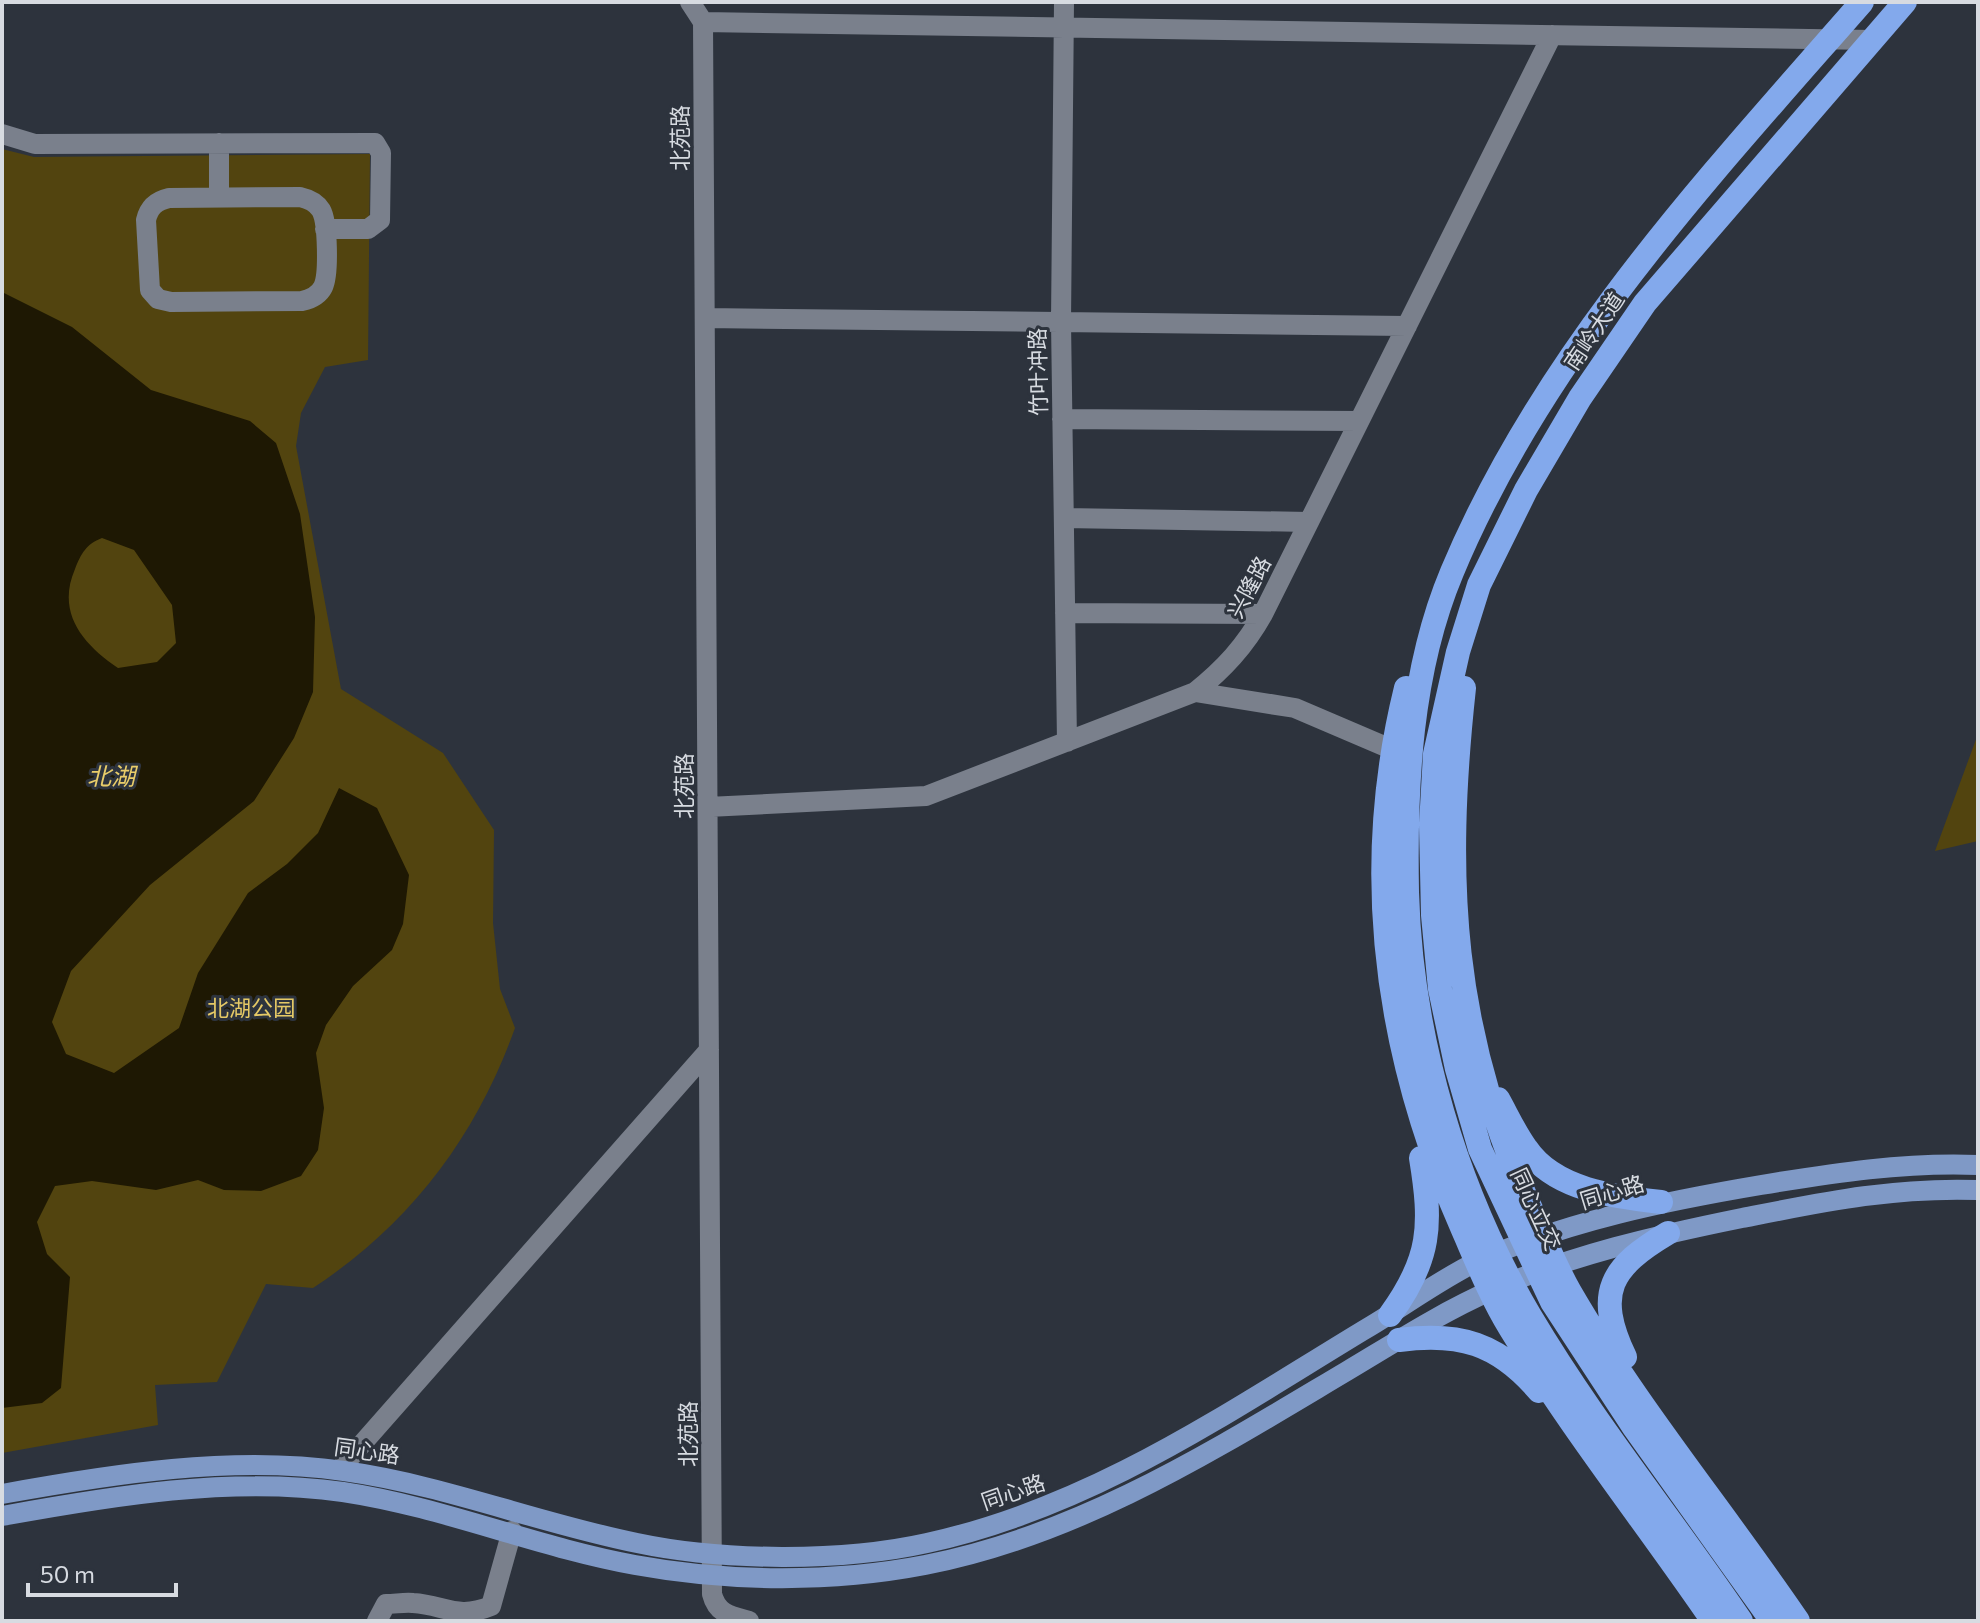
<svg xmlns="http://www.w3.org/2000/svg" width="1980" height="1623" font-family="Commissioner,'Noto Sans SC',sans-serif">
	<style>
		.green { fill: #52440f }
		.water { fill: #1e1803; fill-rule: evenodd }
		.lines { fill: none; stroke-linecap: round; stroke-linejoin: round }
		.minor { stroke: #7a808c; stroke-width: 20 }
		.major { stroke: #7f99c6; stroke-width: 20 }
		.highway { stroke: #83a9ec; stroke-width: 24 }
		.labels { text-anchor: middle; stroke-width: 6; stroke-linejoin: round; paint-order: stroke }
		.street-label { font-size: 22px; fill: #d7dbe1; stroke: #2d333d }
		.park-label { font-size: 22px; fill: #e5c966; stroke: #2d333d }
		.water-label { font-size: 24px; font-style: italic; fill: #e9cd6a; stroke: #2d333d }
	</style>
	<rect width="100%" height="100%" fill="#2d333d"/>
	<path class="green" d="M2,149L34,157L370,154L368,360L325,367L301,413L296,446L341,689L443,753L494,830L493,923L500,989L515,1028C476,1137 410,1224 313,1288L266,1284L217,1382L155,1385L158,1425L2,1453Z
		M1978,734V841L1935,851Z"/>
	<path class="water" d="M2,292L72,327L151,390L250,421L276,443L300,514L315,617L313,692L294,738L254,801L150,885L71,971L52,1022L66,1054L114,1073L179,1028L198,973L248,893L287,864L318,833L339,788L377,808L409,875L403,924L392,950L353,986L326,1025L316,1053L324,1108L318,1150L301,1176L261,1191L224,1190L198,1180L156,1190L92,1181L55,1186L37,1222L47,1254L70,1277L61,1388L42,1403L2,1408ZM102,538L134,550L172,605L176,643L157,662L118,668C83,644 56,613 75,569C81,554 86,544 102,538Z"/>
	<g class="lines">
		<path class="minor" d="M690,2L703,22L712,1594C717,1614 731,1616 749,1621
			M1064,2L1061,322L1067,742
			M703,22L1872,40
			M2,134L35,144L375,143L381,153L380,220L368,229H325
			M219,143V197
			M300,197C309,199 316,202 321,210C328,222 329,275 323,287C319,295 311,299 302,301L171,302L158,299L150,290L146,220C149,207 156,201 169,198Z
			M705,318L1407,326
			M1062,419L1359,421
			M1064,518L1309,522
			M1065,613L1263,614
			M1195,692L1295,708L1391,749
			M708,807L926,796L1195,692C1224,669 1245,646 1263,614L1552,35
			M339,1470L709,1050
			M377,1621L386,1604C395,1604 405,1602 413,1603C445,1605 457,1620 491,1606L512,1531"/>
		<path class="major" d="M2,1494C112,1474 232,1455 344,1471C444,1485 538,1523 637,1543C722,1561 842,1562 927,1543C1091,1507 1222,1416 1364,1330C1402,1308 1440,1279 1480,1260C1569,1221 1666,1201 1761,1185C1834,1173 1904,1162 1978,1165
			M2,1516C112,1496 231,1476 343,1492C443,1507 536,1547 635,1565C728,1582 832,1583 925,1565C1080,1535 1214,1450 1347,1371C1394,1343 1442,1312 1492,1290C1571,1255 1658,1235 1742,1218C1823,1202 1894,1187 1978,1190"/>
		<path class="highway" d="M1406,688C1360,874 1386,1055 1463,1230C1477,1262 1491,1297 1510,1328C1571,1429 1646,1523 1713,1621
			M1464,688C1443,881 1451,1030 1531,1209C1544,1237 1555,1266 1570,1292C1636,1406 1724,1512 1798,1621
			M1498,1099C1507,1115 1515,1133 1526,1148C1554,1190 1615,1197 1661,1202
			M1390,1315C1431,1259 1432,1225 1421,1158
			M1399,1340C1459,1332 1498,1343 1539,1391
			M1625,1357C1594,1292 1611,1267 1668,1233
			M1741,1621C1672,1519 1593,1422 1530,1316C1456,1189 1411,1039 1407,892C1405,786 1410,672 1452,572C1543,354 1708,178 1862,2
			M1772,1621L1633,1426L1552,1302L1480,1149L1457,1069L1440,989L1433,915L1431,825L1435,754L1458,652L1479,585L1526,490L1580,398L1645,303L1905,2"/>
	</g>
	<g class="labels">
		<g class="street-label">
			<text transform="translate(680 138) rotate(-90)" y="8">北苑路</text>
			<text transform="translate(1594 331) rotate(-56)" y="8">南岭大道</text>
			<text transform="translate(1038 372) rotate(-91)" y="8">竹叶冲路</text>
			<text transform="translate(1249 587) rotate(-62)" y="8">兴隆路</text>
			<text transform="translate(684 786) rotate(-90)" y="8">北苑路</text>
			<text transform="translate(1612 1192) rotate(-17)" y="8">同心路</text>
			<text transform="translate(1536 1209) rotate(65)" y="8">同心立交</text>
			<text transform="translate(688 1434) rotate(-90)" y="8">北苑路</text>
			<text transform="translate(367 1451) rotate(8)" y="8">同心路</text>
			<text transform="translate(1013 1492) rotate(-19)" y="8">同心路</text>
		</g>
		<g class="park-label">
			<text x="251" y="1016">北湖公园</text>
		</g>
		<g class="water-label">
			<text x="111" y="785">北湖</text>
		</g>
	</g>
	<rect width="1980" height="1623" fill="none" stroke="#d7dbe1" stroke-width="8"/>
	<path d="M28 1583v12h148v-12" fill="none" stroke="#d7dbe1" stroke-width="4"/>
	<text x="40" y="1583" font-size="24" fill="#d7dbe1" stroke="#2d333d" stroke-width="6" paint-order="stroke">50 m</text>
</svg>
